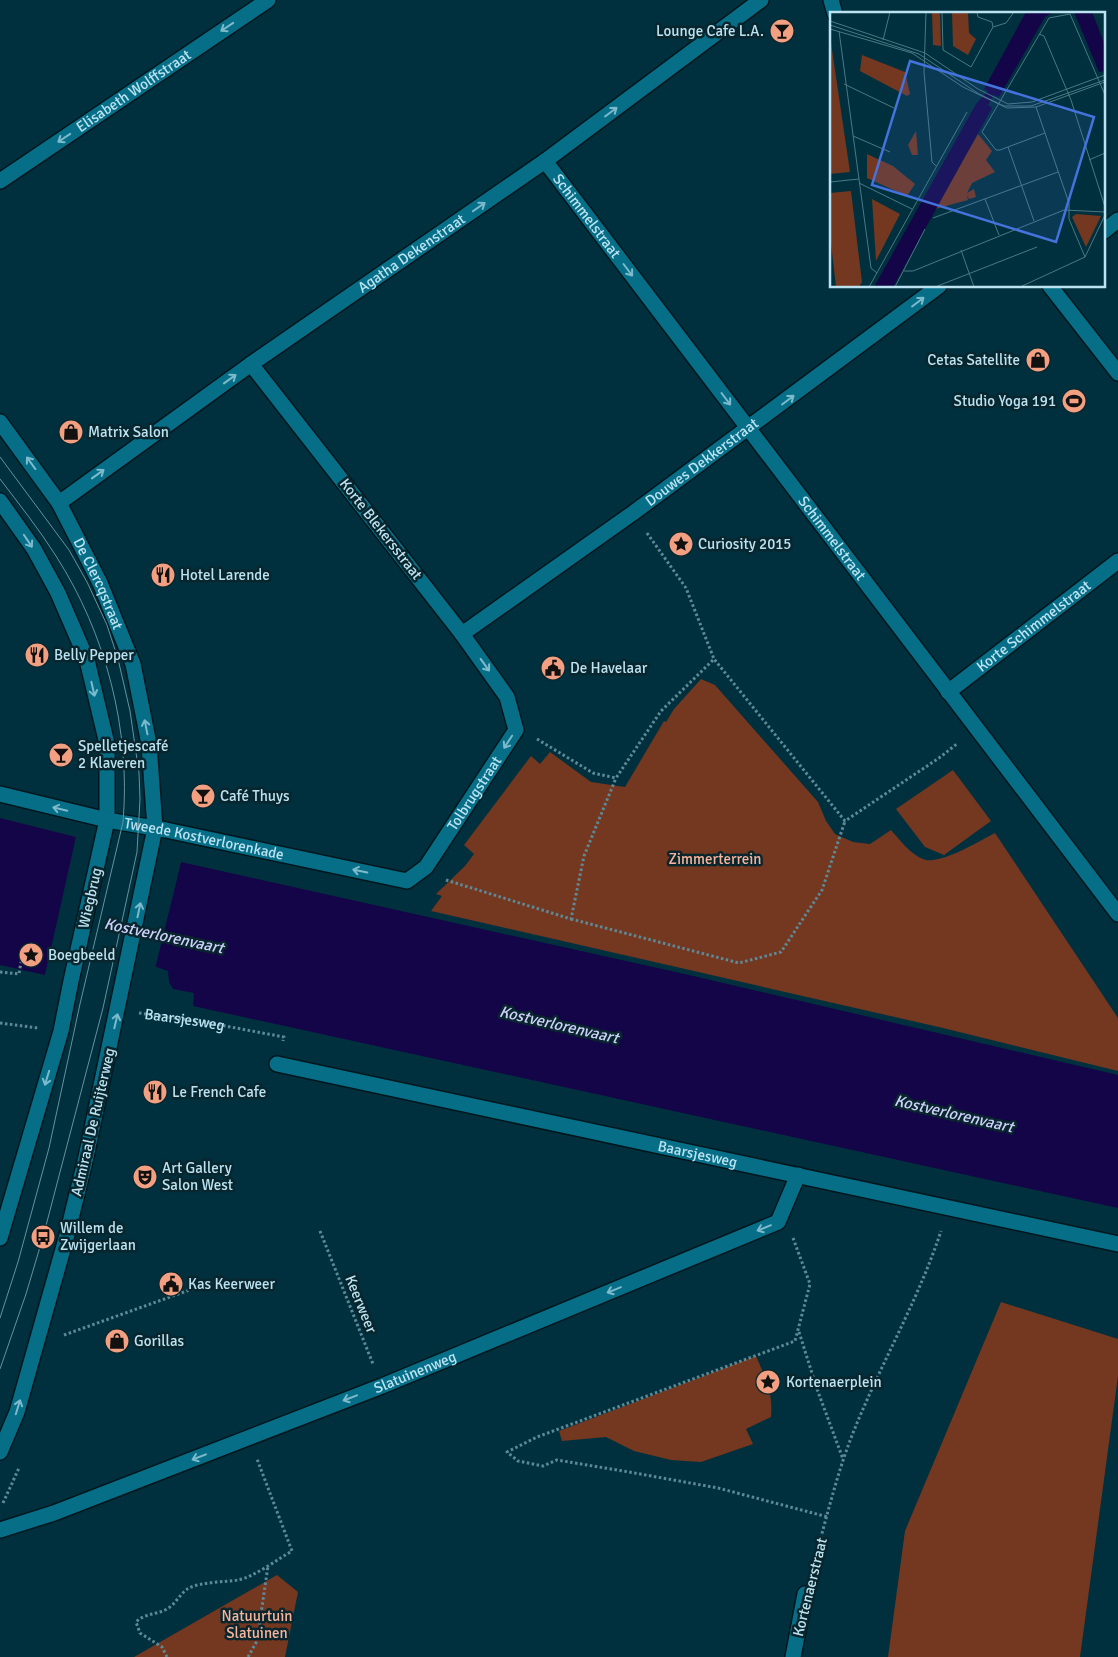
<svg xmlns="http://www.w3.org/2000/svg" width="1118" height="1657" font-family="Signika,sans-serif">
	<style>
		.green { fill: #74371f }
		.water { fill: #140548 }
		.pier { fill: #00303d }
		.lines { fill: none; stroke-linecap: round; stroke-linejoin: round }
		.minor-casing { stroke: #00171e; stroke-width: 18 }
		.path { stroke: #5e8997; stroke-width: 3; stroke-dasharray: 2.5 2.5; stroke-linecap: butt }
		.minor { stroke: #066e87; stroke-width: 15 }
		.tram { stroke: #66919e; stroke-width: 1 }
		.oneway { stroke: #7cbacc }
		.labels { text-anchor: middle; stroke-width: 5; stroke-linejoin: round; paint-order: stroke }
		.poi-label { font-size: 15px; fill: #bce3f1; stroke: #09252d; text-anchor: start }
		.street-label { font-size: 15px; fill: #bce3f1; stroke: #09252d }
		.park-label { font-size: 15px; fill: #f8b59c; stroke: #09252d }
		.water-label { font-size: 16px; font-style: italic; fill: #ced1fb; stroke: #09252d }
		.inset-road { fill: none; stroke: #4b7885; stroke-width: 1 }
		.view { fill: #4573de; fill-opacity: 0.15; stroke: #4573de; stroke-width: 2.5 }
		.inset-edge { fill: none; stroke: #bce3f1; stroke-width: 2.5 }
	</style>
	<rect width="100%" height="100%" fill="#00303d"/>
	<path class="green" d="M701,679L715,685L818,802L826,821L835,834L853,842L870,844L891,830C900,840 910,854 923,859C939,866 979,841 995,833L1118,1018V1071L943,1028L431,911L442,896L436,894L465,866L474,854L464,845L531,756L540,764L550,752L591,782L625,787L664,721L666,722L674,709Z
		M953,770L991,821L944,855L925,847L896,809Z
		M1001,1302L1118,1339V1376L1080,1657H888L905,1531Z
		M756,1356C766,1379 773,1392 771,1417L746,1429L753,1444L701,1462L671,1460L634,1451L606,1437L562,1441L559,1431Z
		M277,1575L298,1592L285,1657H134Z"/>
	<path class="water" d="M0,818L76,837L66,886L170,906L181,862L689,975L1118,1075V1208L193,1006L194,993L173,989L169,982L168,971L146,963L53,941L45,975L0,965Z"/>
	<path class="pier" d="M76,837L78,838L68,884L169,903L178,862H181L155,969L145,965L55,944L48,975H45Z"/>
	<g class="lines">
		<defs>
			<g id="minor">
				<path d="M831,0L835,14"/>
				<path id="s2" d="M545,161L1118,914"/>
				<path id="s3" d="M0,181L268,0"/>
				<path d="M1104,231L1118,220"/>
				<path d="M1050,286L1118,373"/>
				<path id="s4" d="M0,422L59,503L100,583L133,664L149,744L155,828L86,1157L67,1235L17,1412L0,1452"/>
				<path d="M0,501L34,549L58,593L87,660L107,744V820L71,981L61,1031L0,1238"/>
				<path id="s5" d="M59,503L251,364L545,161L761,0"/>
				<path id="s6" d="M462,634L633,513L939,286"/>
				<path id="s7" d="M948,692L1118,561"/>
				<path id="s8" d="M0,794L107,820L166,830L407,881L426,867L516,730L507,697L462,634L251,364"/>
				<path id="s9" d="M277,1064L1118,1244"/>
				<path id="s10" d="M0,1530L54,1513L382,1386L778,1222L798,1175"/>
				<path d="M793,1657L805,1594"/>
			</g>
		</defs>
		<use href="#minor" class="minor-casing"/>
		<g class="path">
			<path d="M647,533L686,588L714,659"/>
			<path d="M537,739L593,773L616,778L661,711L714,659L845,821L939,758L958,743"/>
			<path d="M446,880L571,919L584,856L616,778"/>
			<path d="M571,919L739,963L781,952L822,890L845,821"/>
			<path d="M0,972L19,974L21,962"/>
			<path id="s1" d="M139,1013L204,1022L284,1037L283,1041"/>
			<path d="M0,1023L38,1028"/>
			<path d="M320,1231L373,1364"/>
			<path d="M793,1238L810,1284L795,1341L537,1437L507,1452L518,1461L543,1466L557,1460L629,1472L718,1488L828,1517"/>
			<path d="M799,1332L817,1389L843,1459"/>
			<path d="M64,1335L223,1278"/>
			<path d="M3,1503L19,1468"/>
			<path d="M811,1572C825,1526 835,1478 853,1433C880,1365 918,1301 941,1231"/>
			<path d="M167,1657L162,1647L140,1633L136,1622C145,1613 156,1615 167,1609C176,1604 181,1592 189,1588C201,1582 225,1582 238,1580C254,1577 278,1559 292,1551L257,1459"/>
			<path d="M248,1657L257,1641L268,1566"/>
		</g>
		<use href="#minor" class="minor"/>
		<path class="tram" d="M0,457L69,550L87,582L107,625L118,659L130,711L139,773L140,799L137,852L103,1008L43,1237L26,1294L0,1369
			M0,479C19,504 39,529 56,556C106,634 131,730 123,822L80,1004L49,1148L18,1262L0,1318"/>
	</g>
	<defs><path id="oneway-shaft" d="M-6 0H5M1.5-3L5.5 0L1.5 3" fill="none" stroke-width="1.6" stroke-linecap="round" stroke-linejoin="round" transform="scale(1.25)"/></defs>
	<g class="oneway">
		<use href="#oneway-shaft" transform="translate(227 27) rotate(146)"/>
		<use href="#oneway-shaft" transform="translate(611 112) rotate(-37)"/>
		<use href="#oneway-shaft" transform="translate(64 138) rotate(146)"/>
		<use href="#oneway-shaft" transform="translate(479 207) rotate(-35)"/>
		<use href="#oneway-shaft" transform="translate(628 270) rotate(53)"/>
		<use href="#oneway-shaft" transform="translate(918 302) rotate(-37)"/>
		<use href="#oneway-shaft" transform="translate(230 379) rotate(-36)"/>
		<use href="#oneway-shaft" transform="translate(726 399) rotate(53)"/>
		<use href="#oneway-shaft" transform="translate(788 400) rotate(-37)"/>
		<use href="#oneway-shaft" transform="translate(31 463) rotate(-126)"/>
		<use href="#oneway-shaft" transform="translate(98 474) rotate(-36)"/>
		<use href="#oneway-shaft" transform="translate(28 541) rotate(56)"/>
		<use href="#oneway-shaft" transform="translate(485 665) rotate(54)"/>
		<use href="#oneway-shaft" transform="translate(93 689) rotate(77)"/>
		<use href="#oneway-shaft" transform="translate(146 727) rotate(-101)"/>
		<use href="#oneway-shaft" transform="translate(508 742) rotate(123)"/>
		<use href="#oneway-shaft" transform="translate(60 809) rotate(-166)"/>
		<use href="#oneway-shaft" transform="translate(360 871) rotate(-168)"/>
		<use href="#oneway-shaft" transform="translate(139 910) rotate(-78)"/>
		<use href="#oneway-shaft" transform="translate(116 1021) rotate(-77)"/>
		<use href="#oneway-shaft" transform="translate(47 1078) rotate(107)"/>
		<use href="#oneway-shaft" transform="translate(764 1228) rotate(158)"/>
		<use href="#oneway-shaft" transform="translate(614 1290) rotate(158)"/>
		<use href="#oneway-shaft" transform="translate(350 1398) rotate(159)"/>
		<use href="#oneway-shaft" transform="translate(18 1407) rotate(-73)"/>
		<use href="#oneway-shaft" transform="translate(199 1457) rotate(159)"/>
	</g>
	<defs>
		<symbol id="bar-disc" viewBox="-11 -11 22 22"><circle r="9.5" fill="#f2a081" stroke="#09252d"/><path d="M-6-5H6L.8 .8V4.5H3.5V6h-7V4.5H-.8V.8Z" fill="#111"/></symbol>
		<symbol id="shop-disc" viewBox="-11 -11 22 22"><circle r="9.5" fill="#f2a081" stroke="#09252d"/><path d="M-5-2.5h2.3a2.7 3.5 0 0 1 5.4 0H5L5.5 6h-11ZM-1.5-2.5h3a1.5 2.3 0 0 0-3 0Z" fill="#111"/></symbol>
		<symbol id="stadium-disc" viewBox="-11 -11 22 22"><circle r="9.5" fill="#f2a081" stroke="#09252d"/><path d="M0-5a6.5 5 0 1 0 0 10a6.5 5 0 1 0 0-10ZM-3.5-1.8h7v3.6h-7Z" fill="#111"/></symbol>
		<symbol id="sight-disc" viewBox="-11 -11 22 22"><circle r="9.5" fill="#f2a081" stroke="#09252d"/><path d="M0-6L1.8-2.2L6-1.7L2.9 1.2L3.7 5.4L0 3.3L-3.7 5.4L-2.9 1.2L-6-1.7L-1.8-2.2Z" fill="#111"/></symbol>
		<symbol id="restaurant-disc" viewBox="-11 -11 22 22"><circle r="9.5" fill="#f2a081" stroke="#09252d"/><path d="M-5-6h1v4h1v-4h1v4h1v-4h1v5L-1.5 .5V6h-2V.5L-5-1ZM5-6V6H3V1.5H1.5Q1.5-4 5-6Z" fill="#111"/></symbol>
		<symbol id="civic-disc" viewBox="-11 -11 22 22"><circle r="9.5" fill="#f2a081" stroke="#09252d"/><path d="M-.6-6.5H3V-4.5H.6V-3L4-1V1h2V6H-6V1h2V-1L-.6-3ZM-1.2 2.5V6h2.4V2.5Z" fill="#111"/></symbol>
		<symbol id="theatre-disc" viewBox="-11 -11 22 22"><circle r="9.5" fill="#f2a081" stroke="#09252d"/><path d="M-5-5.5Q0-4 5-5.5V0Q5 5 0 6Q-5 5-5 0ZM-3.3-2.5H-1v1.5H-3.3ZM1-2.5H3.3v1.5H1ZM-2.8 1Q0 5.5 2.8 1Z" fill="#111"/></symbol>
		<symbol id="bus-disc" viewBox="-11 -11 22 22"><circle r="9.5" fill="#f2a081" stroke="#09252d"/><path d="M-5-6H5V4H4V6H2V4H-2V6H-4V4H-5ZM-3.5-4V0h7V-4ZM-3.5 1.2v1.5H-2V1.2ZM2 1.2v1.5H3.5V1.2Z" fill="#111"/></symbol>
	</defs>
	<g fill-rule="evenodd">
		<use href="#bar-disc" x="768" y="17" width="28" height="28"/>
		<use href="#shop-disc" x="1024" y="346" width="28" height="28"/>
		<use href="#stadium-disc" x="1060" y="387" width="28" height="28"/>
		<use href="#shop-disc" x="57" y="418" width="28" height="28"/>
		<use href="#sight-disc" x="667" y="530" width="28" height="28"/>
		<use href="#restaurant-disc" x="149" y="561" width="28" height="28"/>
		<use href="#restaurant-disc" x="23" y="641" width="28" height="28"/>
		<use href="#civic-disc" x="539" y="654" width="28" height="28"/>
		<use href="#bar-disc" x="47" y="741" width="28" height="28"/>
		<use href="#bar-disc" x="189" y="782" width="28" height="28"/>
		<use href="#sight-disc" x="17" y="941" width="28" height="28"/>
		<use href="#restaurant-disc" x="141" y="1078" width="28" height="28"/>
		<use href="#theatre-disc" x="131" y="1163" width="28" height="28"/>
		<use href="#bus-disc" x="29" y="1223" width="28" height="28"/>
		<use href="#civic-disc" x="157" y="1270" width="28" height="28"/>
		<use href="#shop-disc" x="103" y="1327" width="28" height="28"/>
		<use href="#sight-disc" x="754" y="1368" width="28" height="28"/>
	</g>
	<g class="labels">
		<g class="poi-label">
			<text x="764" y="36" text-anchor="end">Lounge Cafe L.A.</text>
			<text x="1020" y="365" text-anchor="end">Cetas Satellite</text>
			<text x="1056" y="406" text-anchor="end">Studio Yoga 191</text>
			<text x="88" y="437">Matrix Salon</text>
			<text x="698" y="549">Curiosity 2015</text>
			<text x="180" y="580">Hotel Larende</text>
			<text x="54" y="660">Belly Pepper</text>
			<text x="570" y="673">De Havelaar</text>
			<text x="78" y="751">Spelletjescafé<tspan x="78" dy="17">2 Klaveren</tspan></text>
			<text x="220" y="801">Café Thuys</text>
			<text x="48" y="960">Boegbeeld</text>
			<text x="172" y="1097">Le French Cafe</text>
			<text x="162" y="1173">Art Gallery<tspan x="162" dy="17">Salon West</tspan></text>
			<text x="60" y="1233">Willem de<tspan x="60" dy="17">Zwijgerlaan</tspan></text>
			<text x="188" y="1289">Kas Keerweer</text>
			<text x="134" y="1346">Gorillas</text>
			<text x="786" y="1387">Kortenaerplein</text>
		</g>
		<g class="street-label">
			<text dy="5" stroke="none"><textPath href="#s3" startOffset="161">Elisabeth Wolffstraat</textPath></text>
			<text dy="5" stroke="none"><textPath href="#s2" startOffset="69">Schimmelstraat</textPath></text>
			<text dy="5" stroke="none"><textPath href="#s5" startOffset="432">Agatha Dekenstraat</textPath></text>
			<text dy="5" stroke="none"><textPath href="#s6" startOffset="295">Douwes Dekkerstraat</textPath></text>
			<text transform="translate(381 529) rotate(52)" y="5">Korte Blekersstraat</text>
			<text dy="5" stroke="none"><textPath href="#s2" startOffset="474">Schimmelstraat</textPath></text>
			<text dy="5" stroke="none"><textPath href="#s4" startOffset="190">De Clercqstraat</textPath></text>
			<text dy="5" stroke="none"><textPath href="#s7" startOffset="108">Korte Schimmelstraat</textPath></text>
			<text dy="5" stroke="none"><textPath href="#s8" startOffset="528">Tolbrugstraat</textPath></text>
			<text dy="5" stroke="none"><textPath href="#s8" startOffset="209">Tweede Kostverlorenkade</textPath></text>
			<text transform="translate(90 898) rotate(-77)" y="5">Wiegbrug</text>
			<text dy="5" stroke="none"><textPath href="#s1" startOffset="46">Baarsjesweg</textPath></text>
			<text transform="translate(93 1122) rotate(-77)" y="5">Admiraal De Ruijterweg</text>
			<text dy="5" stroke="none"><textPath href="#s9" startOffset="430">Baarsjesweg</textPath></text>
			<text transform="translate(361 1304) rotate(68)" y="5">Keerweer</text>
			<text dy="5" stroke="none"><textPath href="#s10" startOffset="444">Slatuinenweg</textPath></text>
			<text transform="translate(810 1587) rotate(-76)" y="5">Kortenaerstraat</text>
		</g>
		<g class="park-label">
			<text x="715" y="864">Zimmerterrein</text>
			<text x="257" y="1621">Natuurtuin<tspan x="257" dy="17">Slatuinen</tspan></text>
		</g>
		<g class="water-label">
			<text transform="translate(164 935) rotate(12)" y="6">Kostverlorenvaart</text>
			<text transform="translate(559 1024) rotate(13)" y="6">Kostverlorenvaart</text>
			<text transform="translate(954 1113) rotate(13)" y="6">Kostverlorenvaart</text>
		</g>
	</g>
	<g transform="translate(830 12)">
		<rect width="275" height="275" fill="#00303d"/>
		<path d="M102,0H110L111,34L103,33ZM122,0H138L139,21L146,27L138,43L123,34ZM0,24L20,160L0,162ZM32,43L75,60L80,82L77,84L30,59ZM86,119L88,143H82L78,133ZM148,122L162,139L156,148L165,160L142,171L137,181L144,177L146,185L139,187L137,183L138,188L105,197ZM37,142L63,154L85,172L77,184L37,166ZM21,179L32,270L29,275H6L0,223V181ZM42,187L70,202L46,249ZM246,202L271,204L256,235L242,205Z" fill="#74371f"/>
		<path d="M196,0H223L215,5L169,85L163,83L158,93L162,96L63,275H44L146,92L158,79L154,77ZM244,0H262L275,33V59L269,60Z" fill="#140548"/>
		<path class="inset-road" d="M96,0L94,60L102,150L106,154M112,0L113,38L141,55L163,15M147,0L148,5L162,10L163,15M0,9L95,41L148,77L178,92L202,90L275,63M0,13L89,42L149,82L174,94H201L275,68M163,15L176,11L184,0M0,17L82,41L133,75L177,96L206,95L275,70M9,19L41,256L47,261M209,22L214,24L241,88L275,195M53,28L60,0M14,72L64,96M206,95L239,191V207L255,245M215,121L170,138H166L152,120L219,6L240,2L275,83M23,124L60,140M178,135L204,209M259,148L275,141M0,170L29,167M29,171L82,197M155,187L169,223M103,206L228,160M131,238L144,275M74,259H83L234,198L275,200M39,275L137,100M65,275L95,217M105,275L207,235M190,275L255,245L275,203"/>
		<path class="view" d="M80,49L264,105L226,230L42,173Z"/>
		<rect width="275" height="275" class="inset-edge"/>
	</g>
</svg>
